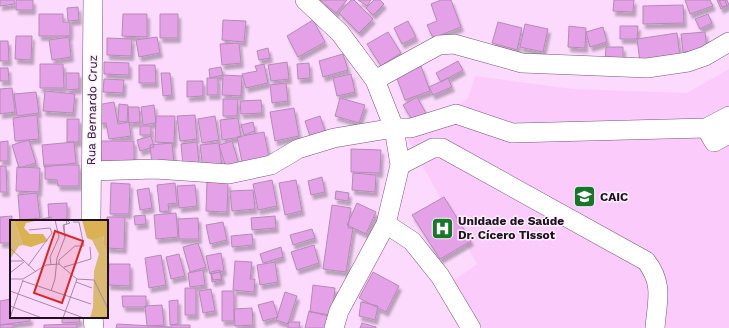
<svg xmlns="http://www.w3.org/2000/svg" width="729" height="328" font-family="'Work Sans',sans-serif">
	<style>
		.built { fill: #fbcbfc }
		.building { fill: #e5a1e7; stroke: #b38bb4; filter: url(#shadow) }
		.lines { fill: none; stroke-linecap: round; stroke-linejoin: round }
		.minor-casing { stroke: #79547a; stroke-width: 20 }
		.minor { stroke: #fff; stroke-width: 19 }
		.labels { text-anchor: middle; stroke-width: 3; stroke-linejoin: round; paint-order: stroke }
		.street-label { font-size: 12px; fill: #1f1120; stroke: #fef }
		.poi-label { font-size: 12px; font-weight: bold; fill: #1f1120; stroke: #fef; text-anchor: start }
		.inset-road { fill: none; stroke: #a48aa5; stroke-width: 1 }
		.view { fill: #d62828; fill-opacity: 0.15; stroke: #d62828; stroke-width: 2 }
		.inset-edge { fill: none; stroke: #1f1120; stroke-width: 2 }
	</style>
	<defs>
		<filter id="shadow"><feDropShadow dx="2.5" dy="4.5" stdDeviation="1" flood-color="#0004"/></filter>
	</defs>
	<rect width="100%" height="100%" fill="#fcdafd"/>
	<path class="built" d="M729,69V328H468L442,289L477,264L402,129L460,104L468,98L475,76L573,89L687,93Z"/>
	<path class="building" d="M0,0H14L15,4L0,6Z
		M16,0H33V10H16Z
		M320,0H347L336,13Z
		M351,0H354L373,19L359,33L339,13Z
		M358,0H371L367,6Z
		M374,0H380L384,4L373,15L366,8Z
		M441,0H451L461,27L433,38L427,25L437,21L431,4Z
		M614,0H634L633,12L613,11Z
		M685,0H710L713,6L690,14Z
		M717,0H725L727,6L721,9Z
		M719,0H727L729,5L722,7Z
		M683,5L684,23L643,24V6Z
		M78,7L79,20L68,21L67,8Z
		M39,14H63V22H70V36H39Z
		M123,14H147V37L122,36Z
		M160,14H178V38H160Z
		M708,14L712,23L700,29L695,19Z
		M223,20L246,21L244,42L222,40Z
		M313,20L325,42L298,57L287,36Z
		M408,21L416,37L402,44L394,28Z
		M498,22L522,28L517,50L492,43Z
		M525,24L548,29L543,52L520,47Z
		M569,26L586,28L585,48L568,47Z
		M620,26H638L637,39H620Z
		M603,27L607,42L590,47L586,32Z
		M388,32L401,53L381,66L367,44Z
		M705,32L707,50L683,52L681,34Z
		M677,33L680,56L640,62L637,39Z
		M16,36H32L31,60L15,59Z
		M69,37L71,57L52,60L49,40Z
		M157,37L160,53L139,57L136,40Z
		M107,38L132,39L131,56L107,55Z
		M0,41H8L9,61H0Z
		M239,43L241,63L222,65L220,44Z
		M606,47H623V62L605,61Z
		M268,48L270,58L259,60L257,51Z
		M343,54L348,70L323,77L319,61Z
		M458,61L463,70L441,82L436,73Z
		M104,62L129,63V75L104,74Z
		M287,62L289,79L271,81L268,65Z
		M309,63L310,78L298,79L297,64Z
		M40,64H63L64,88H40Z
		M264,64L268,83L246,88L242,74L257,71L255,66Z
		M139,65H155L156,83H139Z
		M421,66L430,91L405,100L396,76Z
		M221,67L223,75L210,78L209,69Z
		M0,68H8L9,81H0Z
		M66,73H79V89L66,90Z
		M161,73H170L172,95L163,96Z
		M351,74L355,92L337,96L333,78Z
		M223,75L242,76L241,96L222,95Z
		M207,78H218V95H207Z
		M448,78L452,87L433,95L429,87Z
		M104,79L124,80L123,93L103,92Z
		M187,81H203V96L187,97Z
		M286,83L288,101L272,103L270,85Z
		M12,88L15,112L0,114V89Z
		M45,91L75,94L73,113L43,111Z
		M36,92L39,113L17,116L14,94Z
		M417,97L427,115L414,123L403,105Z
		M340,98L365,105L359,123L335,116Z
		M223,99H238L237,116H223Z
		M261,100L262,113L241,114L240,101Z
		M114,102L118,124L129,122L131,136L109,139L106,123L101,124L97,105Z
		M119,104L128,105L127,122L118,121Z
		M154,105L156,123L143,125L141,107Z
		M128,107H139L140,122L129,123Z
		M294,108L299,136L275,141L270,112Z
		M37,115L39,139L15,141L13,118Z
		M195,115L197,139L180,141L177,116Z
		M156,116H175L174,143L155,142Z
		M215,116L219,140L202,143L198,119Z
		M320,116L326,134L311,139L305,121Z
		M238,118L241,137L222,140L220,120Z
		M67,119H79V142H67Z
		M253,122L255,131L244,135L241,125Z
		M140,126H151V135H140Z
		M264,132L269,157L242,162L237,137Z
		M151,136L154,147L140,151L137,140Z
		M29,140L36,163L19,168L12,145Z
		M8,141V161H0V142Z
		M100,141H134V162L100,161Z
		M232,141L240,168L227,171L219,145Z
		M74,142L76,163L44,167L42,145Z
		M197,142L199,164L183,166L181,144Z
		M172,143L174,163L152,165L150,145Z
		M219,143L222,167L203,169L200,145Z
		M351,149L381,150L380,173L351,172Z
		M45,165H79V186H58L57,180L45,179Z
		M0,166H6L7,192H0Z
		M17,167L40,168L39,192L16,191Z
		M353,173L376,175L375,192L352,190Z
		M322,177L325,192L311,195L308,181Z
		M272,180L277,206L258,210L253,184Z
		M296,180L302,211L285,215L279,183Z
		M207,182L228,183L227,212L206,211Z
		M111,183L130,184L129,214H110Z
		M175,183L177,203L168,204L169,211L160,212L157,185Z
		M195,185L197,206L179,208L177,186Z
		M149,188L152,208L140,210L137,190Z
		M253,190L255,209L232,211L230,191Z
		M336,191L349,193L348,201L335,199Z
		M37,193L40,218L20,220L18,195Z
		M444,197L471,241L440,259L412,215Z
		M67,203V219L49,220L48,204Z
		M357,203L376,212L366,234L347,225Z
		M332,205L351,208L348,228H353L346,272L323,269Z
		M176,213L178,237L156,239L154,215Z
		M145,215L146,224L135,225L134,216Z
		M12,216L11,243H0V217Z
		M275,216L276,228L252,230L251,218Z
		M51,217L52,221H32Z
		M107,217H125L124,249L107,248Z
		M198,218L199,239H179L178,219Z
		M223,222L227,240L210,244L206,225Z
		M312,229L315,238L293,245L290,235Z
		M252,234L253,245L232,247L231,236Z
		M198,243L206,267L190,272L183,247Z
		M314,245L319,263L297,270L291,252Z
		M281,247L283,257L263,263L260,254Z
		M221,253L224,271L210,274L206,256Z
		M179,254L185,276L171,279L166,257Z
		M161,255L166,285L149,288L145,258Z
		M235,261L252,262L250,279H255L254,292L233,290Z
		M275,262L278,282L260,285L257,265Z
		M109,264H130V286L108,285Z
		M203,270L205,285L190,287L188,273Z
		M220,270L222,279L213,280L211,272Z
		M220,272L222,280L212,282L211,274Z
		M373,272L399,286L386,312L359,298Z
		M313,285L335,288L332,315L310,312Z
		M185,288H196V315H185Z
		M211,289L215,311L203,313L199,291Z
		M222,291H234V321H222Z
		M285,292L297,296L288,324L276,320Z
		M122,296H146V307H123Z
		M11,299V317H30V321L0,325V301Z
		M178,300V324L170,325L169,301Z
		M273,301L278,317L263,321L258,305Z
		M361,302L378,306L375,320L359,316Z
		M162,305L164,325L147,326L145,306Z
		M252,308L253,325L235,326L234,309Z
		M309,311L328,316L326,328H305Z
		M62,317H79L80,322L62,323Z
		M288,322H300L299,328H288Z
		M362,323L376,327V328H360Z
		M13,324V328H0V325Z
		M77,324V328H44V325Z
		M117,324L170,327V328H116Z
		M171,325H190V328H171Z"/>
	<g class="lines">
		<defs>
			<path id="minor" d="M305,0L340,33L375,80L394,128L400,165L386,224L339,311L334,328
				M375,80L439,45L454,44L522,63L647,68L688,62L705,56L729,42
				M729,116L706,128L714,142L729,134
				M400,165L433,148H442L646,261C664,284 657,301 655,328
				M91,171L155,169L229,174L271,165L298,149L334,138L394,128H411L456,114L512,133L706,128
				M91,221L93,0
				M386,224L412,241L440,276L471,328
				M93,317L94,328"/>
		</defs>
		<use href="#minor" class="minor-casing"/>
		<use href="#minor" class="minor"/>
	</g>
	<defs>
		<symbol id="school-square" viewBox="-11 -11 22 22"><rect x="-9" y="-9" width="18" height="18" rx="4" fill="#167728" stroke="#fef"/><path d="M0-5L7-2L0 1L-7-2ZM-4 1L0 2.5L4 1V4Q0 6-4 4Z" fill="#fff"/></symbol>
		<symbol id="hospital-square" viewBox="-11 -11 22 22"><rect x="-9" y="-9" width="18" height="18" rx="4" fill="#167728" stroke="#fef"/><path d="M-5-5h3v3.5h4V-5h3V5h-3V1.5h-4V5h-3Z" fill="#fff"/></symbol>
	</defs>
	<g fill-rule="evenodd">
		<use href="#school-square" x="572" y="184" width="25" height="25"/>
		<use href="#hospital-square" x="430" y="216" width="25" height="25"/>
	</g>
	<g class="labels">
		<g class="street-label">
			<text transform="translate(92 110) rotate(-89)" y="4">Rua Bernardo Cruz</text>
		</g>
		<g class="poi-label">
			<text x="600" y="201">CAIC</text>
			<text x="458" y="225">Unidade de Saúde<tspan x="458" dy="14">Dr. Cícero Tissot</tspan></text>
		</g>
	</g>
	<g transform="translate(10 220)">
		<rect width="98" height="98" fill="#fcdafd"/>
		<path d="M0,0H4L13,25L9,26L0,39ZM94,15L93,23L98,35V98H80L83,87L84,51L89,34L82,20Z" fill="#dab973"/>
		<path d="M4,0H30L16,3L14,8L20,14H33L38,21L21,27L13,25ZM72,0H98V35L93,23L94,16L82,20L77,18Z" fill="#dab153"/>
		<path class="inset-road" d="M56,0L57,4L53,5L55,17L54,5L60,3L57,0M0,28L26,52M0,41H13M41,44L40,37L49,17L45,0M49,44V40L65,26H74L69,2H63M18,46L42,13L40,8L19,10M54,47L81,39L80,27M0,53L14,42M0,59H13L36,45L49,44L67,59L84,60L98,89M13,61L81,84M66,62L82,68M0,71L74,98M41,71L45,59L47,38L55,17M0,86L32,98M0,98L13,60M53,98L67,59"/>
		<path class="view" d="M45,11L73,21L52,83L24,73Z"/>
		<rect width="98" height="98" class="inset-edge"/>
	</g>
</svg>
